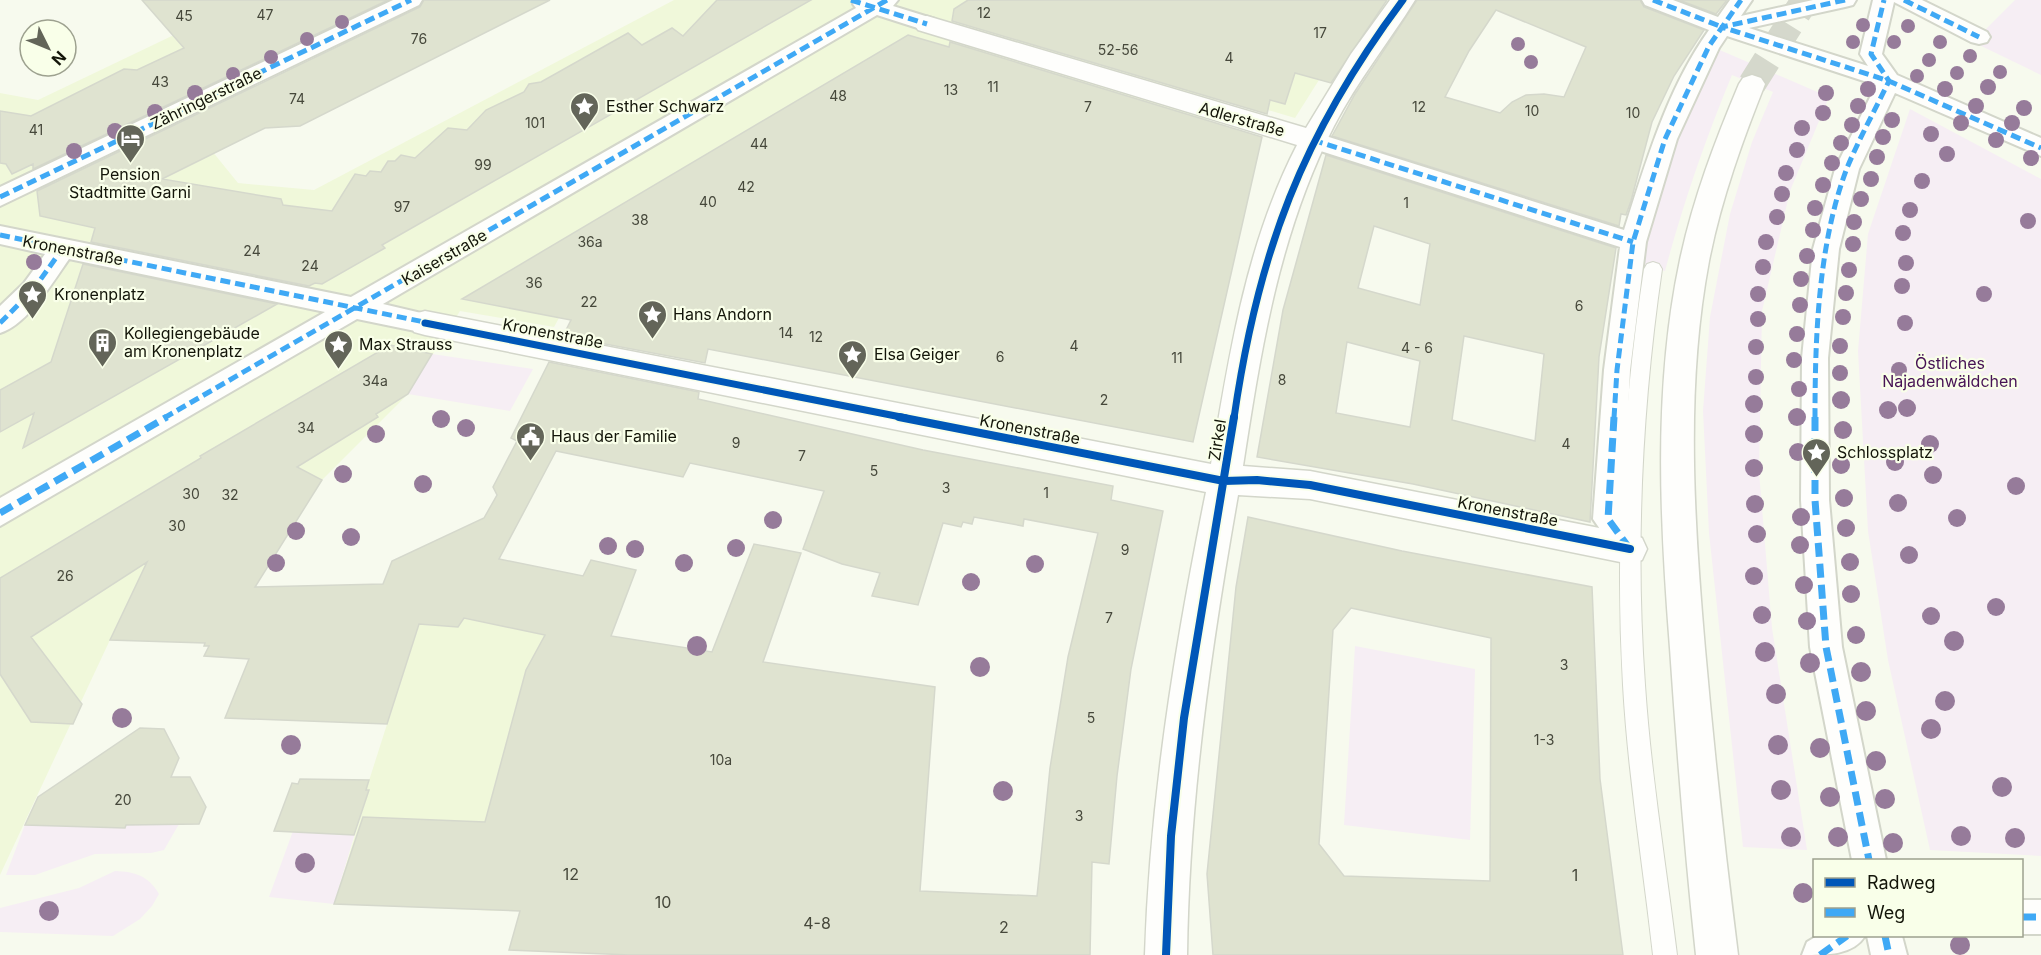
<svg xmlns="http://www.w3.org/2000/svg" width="2041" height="955" font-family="Inter,sans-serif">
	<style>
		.built { fill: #f0f8da }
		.green { fill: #f6eef4 }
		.building { fill: #dfe3d0; stroke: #d5d8cc; stroke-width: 1.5; fill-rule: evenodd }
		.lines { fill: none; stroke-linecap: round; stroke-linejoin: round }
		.secondary-tunnel { stroke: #d5d8cc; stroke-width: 28; stroke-dasharray: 28 14; stroke-linecap: butt }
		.service-casing { stroke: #d3d6ca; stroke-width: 2 }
		.pedestrian-casing { stroke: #d3d6ca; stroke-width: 4 }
		.minor-casing { stroke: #d3d6ca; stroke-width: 3 }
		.secondary-casing { stroke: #d3d6ca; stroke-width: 3 }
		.service { fill: #fefefc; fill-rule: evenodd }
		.pedestrian { fill: #fefefc; fill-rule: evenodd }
		.minor { fill: #fefefc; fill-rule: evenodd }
		.secondary { fill: #fefefc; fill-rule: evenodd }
		.quiet-far1 { stroke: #3fa9f5; stroke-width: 5; stroke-dasharray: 10 5; stroke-linecap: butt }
		.quiet { stroke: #3fa9f5; stroke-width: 7; stroke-dasharray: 14 7; stroke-linecap: butt }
		.cycleway-far1-casing { stroke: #f9ffe9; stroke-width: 10 }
		.cycleway-casing { stroke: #f9ffe9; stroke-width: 12 }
		.cycleway-far1 { stroke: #0057b8; stroke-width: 7 }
		.cycleway { stroke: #0057b8; stroke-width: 8 }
		.tree { fill: #967b9a }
		.labels { text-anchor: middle; stroke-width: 4.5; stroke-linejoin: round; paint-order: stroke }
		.number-label { font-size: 14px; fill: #46483b }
		.street-label { font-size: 16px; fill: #131509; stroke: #f9ffe9 }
		.poi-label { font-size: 16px; fill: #131509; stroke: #f9ffe9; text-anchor: start }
		.park-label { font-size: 16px; fill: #471355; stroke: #f9ffe9 }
		.near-number-label { font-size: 16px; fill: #46483b }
	</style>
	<rect width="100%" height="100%" fill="#f7faee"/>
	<path class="built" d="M247,0L172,98L190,124L238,183L314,190L674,0H1304L1324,72L1295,118L1218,95L1142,258L584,273L554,327L460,311L408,394L322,480L123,612L0,875V93L38,100Z
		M464,618L556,637L500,911L334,904L369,790H366L419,624L458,627Z"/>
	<path class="green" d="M2015,0H2041V75L1973,42Z
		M1715,48L1829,97L1790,191L1762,311L1759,472L1772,628L1807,850L1743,847L1709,533L1703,411L1710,317L1730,214L1752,142L1773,92L1732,75C1705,140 1683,204 1665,271L1638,265L1671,142Z
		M1910,109L2041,179V856L1930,850L1888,660L1868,531L1858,351L1868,234Z
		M432,354L533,369L510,411L408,394Z
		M1355,646L1475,669L1470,840L1344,825Z
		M26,822L124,828L126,825L179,824L164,850L151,853L95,854L35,875H6Z
		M293,831L355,833L334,904L269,897Z
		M115,871C135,872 148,875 159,894L152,906L140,919L113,936L0,932V908L79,888Z"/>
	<path class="building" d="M142,0H388L33,169V164L12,174L6,164L0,163V111L31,116L124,69L137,70L184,48Z
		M424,0H550L300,126L265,128L162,179L281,199L283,205L332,211L355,174L366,176L370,171L381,172L388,161H395L401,155L415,158L448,128L467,130L486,110L524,92L529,84L541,82L628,33L642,45L672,28L683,36L717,0H811L382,245L385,248L322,284L315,283L309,286L91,242L95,228L40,216L37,191L420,7Z
		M968,0H1387L1331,83L1295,73L1285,104L1270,100L1267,114L952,21L954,9Z
		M1417,0H1640L1644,7L1704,30L1674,76L1652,122L1631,201L1626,215L1621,214L1619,226L1332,136L1355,94ZM1496,10L1586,47L1564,97L1544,94L1526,95L1512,102L1500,113L1445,97L1469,51Z
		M1679,0H1727L1716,14Z
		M908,35L949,47L950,42L1262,137L1193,442L708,349L705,363L563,336L571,320L462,299Z
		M1326,155L1616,248L1599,357L1590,522L1413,484L1257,457L1283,310ZM1374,226L1430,244L1420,305L1358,288ZM1464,336L1544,354L1535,441L1452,420ZM1347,342L1420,361L1410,427L1336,413Z
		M83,264L277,304L23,448L34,413L0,432V390L51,362Z
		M390,345L432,354L408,394L376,414L378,417L297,467L322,480L255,587L383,584L392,561L484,518L497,495L493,487L517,441L511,438L549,362L699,392L698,399L923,450L1113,486L1111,500L1163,511L1131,669L1117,776L1109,864L1092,862L1090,955H630L509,950L520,911L334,904L363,817L485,822L526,670L545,635L464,618L458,627L419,624L387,724L225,718L249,659L204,656L209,646H204L205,643L110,640L147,562L31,637L82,704L73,724L31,722L0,674V578L201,458L200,456ZM556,451L683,477L690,463L824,491L803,549L842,564L880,573L872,596L918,605L943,523L961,527L963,522L972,524L974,517L1023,526L1024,519L1098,533L1068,657L1050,768L1037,896L920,891L935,687L763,662L801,553L754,544L712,652L611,636L636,570L591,560L583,576L499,559Z
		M1248,517L1402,551L1592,587L1600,779L1623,955H1213L1207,874L1236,587ZM1351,608L1491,638L1490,881L1344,876L1319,844L1333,630Z
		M140,728L164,729L179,758L171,777H190L206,807L199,824L126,825L125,828L25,825L38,797Z
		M300,779L369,780L366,790H369L354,835L274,831L292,783L298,784Z"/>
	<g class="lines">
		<path class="secondary-tunnel" d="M1752,84L1805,0"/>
		<defs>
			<path id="service" d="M1653,262L1659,264L1662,269C1642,407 1635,546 1645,685C1651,775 1666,865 1677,955H1653C1643,865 1628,775 1623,685C1615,545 1623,407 1644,269L1647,264Z"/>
			<path id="pedestrian" d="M393,0H422L419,5L0,206V187Z
				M856,0H898L893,6L935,19L938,24L935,29L927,31L877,15L383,304L434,316L438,323L434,330L425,333L357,319L0,526V498L325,312L69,259C53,282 27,325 0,333V306L24,283L45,254L0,244V226L351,297L856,8L853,4Z
				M1642,0H1673L1718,17L1730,0H1752L1741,16L1813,0H1856L1853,5L1845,7L1749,28L1868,66L1860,54L1873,0H1922L1987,32L1990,37L1987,42L1979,44L1971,42L1894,2L1882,54L1897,75L2041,138V156L1895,93L1859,169L1839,249L1828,358L1829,500L1842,647L1886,860H1852L1810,647L1801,500L1802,358L1813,249L1835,169L1876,85L1727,36L1719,48L1677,139L1646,242L1630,370L1623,516L1645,549L1640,558L1630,562L1620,558L1593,519L1604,370L1620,247L1305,146L1301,140L1305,134L1313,132L1624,230C1646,162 1667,89 1709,30L1645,5Z
				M2022,900H2041V934H2022Z
				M1817,936H1865C1853,955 1828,955 1802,955L1807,942Z
				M1867,936H1902L1907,955H1871Z"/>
			<path id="minor" d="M1390,0H1415C1389,42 1357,81 1334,126C1279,233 1261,349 1243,466L1310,471L1630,534L1642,538L1647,549L1642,560L1630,564L1310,499L1238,495C1211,648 1189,800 1187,955H1145C1150,798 1175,645 1206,492L425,335L414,332L410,323L414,314L425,311L1211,464C1229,355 1246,244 1297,145L918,30L914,24L918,18L927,16L1306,128L1351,54Z"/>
			<path id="secondary" d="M1752,75L1761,78L1765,84C1742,142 1721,200 1709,261C1685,388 1694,521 1705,649C1714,751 1725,853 1738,955H1696C1685,853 1677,751 1670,648C1660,520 1653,387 1680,260C1693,199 1715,141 1739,84L1743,78Z"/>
		</defs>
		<use href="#service" class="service-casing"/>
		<use href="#pedestrian" class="pedestrian-casing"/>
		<use href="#minor" class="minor-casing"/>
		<use href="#secondary" class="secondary-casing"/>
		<use href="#service" class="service"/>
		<use href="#pedestrian" class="pedestrian"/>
		<use href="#minor" class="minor"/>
		<use href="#secondary" class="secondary"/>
		<path class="quiet-far1" d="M851,0L927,24
			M1653,0L1722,27
			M1845,0L1722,27L1889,81L2041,148
			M1904,0L1979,37
			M1313,140L1633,242
			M0,197L411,0
			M0,235L429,323
			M0,323L33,290L63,248
			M164,418L887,0
			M1614,418L1617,370L1633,242L1665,139L1709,46L1741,0
			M1815,418C1815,338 1818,244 1847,168C1859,139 1875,110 1889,81L1871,54L1884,0"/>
		<path class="quiet" d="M1614,417L1608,519L1630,549
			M1815,417V500L1826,647L1869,860
			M0,513L167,417
			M2022,917H2041
			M1885,936L1889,955
			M1820,955L1847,936"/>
		<defs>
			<path id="cycleway-far1" d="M425,323L906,418
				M1234,418C1258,252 1302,135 1403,0"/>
			<path id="cycleway" d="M899,417L1224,481L1257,480L1310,485L1630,549
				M1166,955L1171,836L1184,718L1234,417"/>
		</defs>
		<use href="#cycleway-far1" class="cycleway-far1-casing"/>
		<use href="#cycleway" class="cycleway-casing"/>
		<use href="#cycleway-far1" class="cycleway-far1"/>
		<use href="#cycleway" class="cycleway"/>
	</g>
	<g class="tree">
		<circle cx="342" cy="22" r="7"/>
		<circle cx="1863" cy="25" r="7"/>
		<circle cx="1908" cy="26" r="7"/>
		<circle cx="307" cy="39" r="7"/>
		<circle cx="1853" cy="42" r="7"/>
		<circle cx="1894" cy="42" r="7"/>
		<circle cx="1940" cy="42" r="7"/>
		<circle cx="1518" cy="44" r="7"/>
		<circle cx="1970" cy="56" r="7"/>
		<circle cx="271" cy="57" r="7"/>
		<circle cx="1929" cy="60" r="7"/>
		<circle cx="1531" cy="62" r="7"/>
		<circle cx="2000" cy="72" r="7"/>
		<circle cx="1957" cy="73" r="7"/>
		<circle cx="233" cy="74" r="7"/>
		<circle cx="1917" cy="76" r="7"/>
		<circle cx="1988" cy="87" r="8"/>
		<circle cx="1868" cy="89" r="8"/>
		<circle cx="1945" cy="89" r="8"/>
		<circle cx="195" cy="93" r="8"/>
		<circle cx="1826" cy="93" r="8"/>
		<circle cx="1858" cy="106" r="8"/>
		<circle cx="1976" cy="106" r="8"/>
		<circle cx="2024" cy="108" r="8"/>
		<circle cx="155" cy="112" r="8"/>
		<circle cx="1823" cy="113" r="8"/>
		<circle cx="1892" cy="120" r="8"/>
		<circle cx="1961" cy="123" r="8"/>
		<circle cx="2012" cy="123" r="8"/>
		<circle cx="1852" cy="125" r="8"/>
		<circle cx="1802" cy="128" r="8"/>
		<circle cx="115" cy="131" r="8"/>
		<circle cx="1931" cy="134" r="8"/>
		<circle cx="1883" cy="137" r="8"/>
		<circle cx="1996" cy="140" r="8"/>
		<circle cx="1841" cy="143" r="8"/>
		<circle cx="1797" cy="150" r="8"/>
		<circle cx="74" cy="151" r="8"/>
		<circle cx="1947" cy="154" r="8"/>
		<circle cx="1877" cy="157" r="8"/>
		<circle cx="2031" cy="158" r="8"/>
		<circle cx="1832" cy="163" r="8"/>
		<circle cx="1786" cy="173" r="8"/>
		<circle cx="1871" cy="179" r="8"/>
		<circle cx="1922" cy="181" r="8"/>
		<circle cx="1823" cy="185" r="8"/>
		<circle cx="1782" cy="194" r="8"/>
		<circle cx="1861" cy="199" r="8"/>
		<circle cx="1815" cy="208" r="8"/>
		<circle cx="1910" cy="210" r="8"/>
		<circle cx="1777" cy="217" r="8"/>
		<circle cx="2028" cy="221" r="8"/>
		<circle cx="1854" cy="222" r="8"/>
		<circle cx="1813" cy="230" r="8"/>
		<circle cx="1903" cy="233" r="8"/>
		<circle cx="1766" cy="242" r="8"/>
		<circle cx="1853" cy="244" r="8"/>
		<circle cx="1807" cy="256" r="8"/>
		<circle cx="34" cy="262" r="8"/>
		<circle cx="1906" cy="263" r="8"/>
		<circle cx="1763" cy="267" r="8"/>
		<circle cx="1849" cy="270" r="8"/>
		<circle cx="1801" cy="279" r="8"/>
		<circle cx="1902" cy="286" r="8"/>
		<circle cx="1846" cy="293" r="8"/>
		<circle cx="1758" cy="294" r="8"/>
		<circle cx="1984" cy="294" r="8"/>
		<circle cx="1800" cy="305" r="8"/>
		<circle cx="1843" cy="317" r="8"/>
		<circle cx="1758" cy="319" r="8"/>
		<circle cx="1905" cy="323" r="8"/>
		<circle cx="1797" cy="334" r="8"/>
		<circle cx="1840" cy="346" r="8"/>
		<circle cx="1756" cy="347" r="8"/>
		<circle cx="1794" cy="360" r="8"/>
		<circle cx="1899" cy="370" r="8"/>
		<circle cx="1840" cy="373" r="8"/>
		<circle cx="1756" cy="377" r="8"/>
		<circle cx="1799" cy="389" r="8"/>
		<circle cx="1841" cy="400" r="9"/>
		<circle cx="1754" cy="404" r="9"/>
		<circle cx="1907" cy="408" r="9"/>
		<circle cx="1888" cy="410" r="9"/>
		<circle cx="1797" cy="417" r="9"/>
		<circle cx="441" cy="419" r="9"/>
		<circle cx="466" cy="428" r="9"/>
		<circle cx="1843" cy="430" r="9"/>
		<circle cx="376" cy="434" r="9"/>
		<circle cx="1754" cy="434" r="9"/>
		<circle cx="1930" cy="444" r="9"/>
		<circle cx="1798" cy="452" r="9"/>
		<circle cx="1895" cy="462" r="9"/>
		<circle cx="1841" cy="465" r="9"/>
		<circle cx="1754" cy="468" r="9"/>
		<circle cx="343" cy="474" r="9"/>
		<circle cx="1933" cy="475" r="9"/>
		<circle cx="423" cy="484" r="9"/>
		<circle cx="2016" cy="486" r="9"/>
		<circle cx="1844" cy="498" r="9"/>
		<circle cx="1898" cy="503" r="9"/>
		<circle cx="1755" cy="504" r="9"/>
		<circle cx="1801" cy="517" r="9"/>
		<circle cx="1957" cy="518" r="9"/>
		<circle cx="773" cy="520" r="9"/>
		<circle cx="1846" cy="528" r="9"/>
		<circle cx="296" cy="531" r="9"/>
		<circle cx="1757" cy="534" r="9"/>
		<circle cx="351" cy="537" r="9"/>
		<circle cx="1800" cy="545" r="9"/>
		<circle cx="608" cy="546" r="9"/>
		<circle cx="736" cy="548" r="9"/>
		<circle cx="635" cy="549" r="9"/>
		<circle cx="1909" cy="555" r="9"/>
		<circle cx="1850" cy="562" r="9"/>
		<circle cx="276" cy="563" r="9"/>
		<circle cx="684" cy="563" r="9"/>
		<circle cx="1035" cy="564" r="9"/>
		<circle cx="1754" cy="576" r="9"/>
		<circle cx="971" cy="582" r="9"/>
		<circle cx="1804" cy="585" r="9"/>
		<circle cx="1851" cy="594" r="9"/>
		<circle cx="1996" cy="607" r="9"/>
		<circle cx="1762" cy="615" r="9"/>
		<circle cx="1931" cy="616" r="9"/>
		<circle cx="1807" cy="621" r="9"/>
		<circle cx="1856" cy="635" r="9"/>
		<circle cx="1954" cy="641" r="10"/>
		<circle cx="697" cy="646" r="10"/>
		<circle cx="1765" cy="652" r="10"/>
		<circle cx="1810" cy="663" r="10"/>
		<circle cx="980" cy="667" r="10"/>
		<circle cx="1861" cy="672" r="10"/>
		<circle cx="1776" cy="694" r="10"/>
		<circle cx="1945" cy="701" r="10"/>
		<circle cx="1866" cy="711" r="10"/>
		<circle cx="122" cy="718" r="10"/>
		<circle cx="1931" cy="729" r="10"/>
		<circle cx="291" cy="745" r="10"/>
		<circle cx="1778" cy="745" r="10"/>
		<circle cx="1820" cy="748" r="10"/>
		<circle cx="1876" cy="761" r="10"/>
		<circle cx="2002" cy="787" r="10"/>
		<circle cx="1781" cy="790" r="10"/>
		<circle cx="1003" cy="791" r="10"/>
		<circle cx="1830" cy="797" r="10"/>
		<circle cx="1885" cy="799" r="10"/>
		<circle cx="1961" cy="836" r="10"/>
		<circle cx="1791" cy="837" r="10"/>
		<circle cx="1838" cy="837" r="10"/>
		<circle cx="2015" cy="838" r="10"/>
		<circle cx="1893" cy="843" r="10"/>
		<circle cx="305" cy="863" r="10"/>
		<circle cx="1803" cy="893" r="10"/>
		<circle cx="49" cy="911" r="10"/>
		<circle cx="1960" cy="945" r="10"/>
	</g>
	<defs>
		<symbol id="sight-pin" viewBox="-11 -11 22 30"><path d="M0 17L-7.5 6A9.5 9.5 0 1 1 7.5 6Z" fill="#636559" stroke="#f9ffe9"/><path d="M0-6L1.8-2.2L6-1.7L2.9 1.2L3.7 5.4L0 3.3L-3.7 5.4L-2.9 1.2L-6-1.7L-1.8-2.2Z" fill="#fff"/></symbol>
		<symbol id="hotel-pin" viewBox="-11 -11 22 30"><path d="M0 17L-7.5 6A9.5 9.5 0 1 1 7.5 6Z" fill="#636559" stroke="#f9ffe9"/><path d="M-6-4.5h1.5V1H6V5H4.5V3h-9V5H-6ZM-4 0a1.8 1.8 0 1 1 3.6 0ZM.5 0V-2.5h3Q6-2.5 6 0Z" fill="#fff"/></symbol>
		<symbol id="building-pin" viewBox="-11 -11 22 30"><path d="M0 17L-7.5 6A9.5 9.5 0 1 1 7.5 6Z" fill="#636559" stroke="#f9ffe9"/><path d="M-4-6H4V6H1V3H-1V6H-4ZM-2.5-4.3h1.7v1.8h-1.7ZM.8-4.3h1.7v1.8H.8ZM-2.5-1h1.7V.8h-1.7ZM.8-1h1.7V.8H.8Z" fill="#fff"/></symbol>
		<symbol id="civic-pin" viewBox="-11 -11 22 30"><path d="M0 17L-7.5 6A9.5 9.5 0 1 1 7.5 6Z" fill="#636559" stroke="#f9ffe9"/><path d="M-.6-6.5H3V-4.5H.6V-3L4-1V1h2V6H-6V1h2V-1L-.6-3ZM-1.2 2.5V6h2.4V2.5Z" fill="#fff"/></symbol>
	</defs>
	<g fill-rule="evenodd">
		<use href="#sight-pin" x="568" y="90" width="33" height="45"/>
		<use href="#hotel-pin" x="114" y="122" width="33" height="45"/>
		<use href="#sight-pin" x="16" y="278" width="33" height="45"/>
		<use href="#sight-pin" x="636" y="298" width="33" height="45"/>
		<use href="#building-pin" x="86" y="326" width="33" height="45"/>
		<use href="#sight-pin" x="322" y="328" width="33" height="45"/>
		<use href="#sight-pin" x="836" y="338" width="33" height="45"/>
		<use href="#civic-pin" x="514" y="420" width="33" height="45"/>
		<use href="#sight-pin" x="1800" y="436" width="33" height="45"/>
	</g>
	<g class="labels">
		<g class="number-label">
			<text x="984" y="18">12</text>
			<text x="265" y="20">47</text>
			<text x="184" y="21">45</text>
			<text x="1320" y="38">17</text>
			<text x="419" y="44">76</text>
			<text x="1118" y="55">52-56</text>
			<text x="1229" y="63">4</text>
			<text x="160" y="87">43</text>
			<text x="993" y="92">11</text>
			<text x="951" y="95">13</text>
			<text x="838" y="101">48</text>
			<text x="297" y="104">74</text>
			<text x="1088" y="112">7</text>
			<text x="1419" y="112">12</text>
			<text x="1532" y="116">10</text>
			<text x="1633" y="118">10</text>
			<text x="535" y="128">101</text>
			<text x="36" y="135">41</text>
			<text x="759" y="149">44</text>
			<text x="483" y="170">99</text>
			<text x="746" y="192">42</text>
			<text x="708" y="207">40</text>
			<text x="1406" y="208">1</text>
			<text x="402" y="212">97</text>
			<text x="640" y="225">38</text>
			<text x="590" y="247">36a</text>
			<text x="252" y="256">24</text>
			<text x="310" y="271">24</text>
			<text x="534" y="288">36</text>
			<text x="589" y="307">22</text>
			<text x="1579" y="311">6</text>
			<text x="786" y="338">14</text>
			<text x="816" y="342">12</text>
			<text x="1074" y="351">4</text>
			<text x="1417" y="353">4 - 6</text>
			<text x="1000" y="362">6</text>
			<text x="1177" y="363">11</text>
			<text x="1282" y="385">8</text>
			<text x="375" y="386">34a</text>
			<text x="1104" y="405">2</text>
			<text x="306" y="433">34</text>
			<text x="736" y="448">9</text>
			<text x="1566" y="449">4</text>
			<text x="802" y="461">7</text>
			<text x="874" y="476">5</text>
			<text x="946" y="493">3</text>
			<text x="1046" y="498">1</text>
			<text x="191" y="499">30</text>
			<text x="230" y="500">32</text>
			<text x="177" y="531">30</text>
			<text x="1125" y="555">9</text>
			<text x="65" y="581">26</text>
			<text x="1109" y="623">7</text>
			<text x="1564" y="670">3</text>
			<text x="1091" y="723">5</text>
			<text x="1544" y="745">1-3</text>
			<text x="721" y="765">10a</text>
			<text x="123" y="805">20</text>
			<text x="1079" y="821">3</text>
		</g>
		<g class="street-label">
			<text transform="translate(206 98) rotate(-26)" y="6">Zähringerstraße</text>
			<text transform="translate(1242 119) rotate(16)" y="6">Adlerstraße</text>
			<text transform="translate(73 250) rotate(11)" y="6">Kronenstraße</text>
			<text transform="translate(444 257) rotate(-30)" y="6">Kaiserstraße</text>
			<text transform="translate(553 333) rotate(11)" y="6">Kronenstraße</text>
			<text transform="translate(1030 429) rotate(11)" y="6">Kronenstraße</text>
			<text transform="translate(1217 440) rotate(-81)" y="6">Zirkel</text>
			<text transform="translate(1508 511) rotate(11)" y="6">Kronenstraße</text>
		</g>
		<g class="poi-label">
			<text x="606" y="112">Esther Schwarz</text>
			<text x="130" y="180" text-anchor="middle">Pension<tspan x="130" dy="18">Stadtmitte Garni</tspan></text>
			<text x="54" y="300">Kronenplatz</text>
			<text x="673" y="320">Hans Andorn</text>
			<text x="124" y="339">Kollegiengebäude<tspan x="124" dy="18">am Kronenplatz</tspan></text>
			<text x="359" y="350">Max Strauss</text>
			<text x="874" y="360">Elsa Geiger</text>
			<text x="551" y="442">Haus der Familie</text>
			<text x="1837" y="458">Schlossplatz</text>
		</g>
		<g class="park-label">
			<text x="1950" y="369">Östliches<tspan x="1950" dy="18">Najadenwäldchen</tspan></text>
		</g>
		<g class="near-number-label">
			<text x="571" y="880">12</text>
			<text x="1575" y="881">1</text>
			<text x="663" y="908">10</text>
			<text x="817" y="929">4-8</text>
			<text x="1004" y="933">2</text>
		</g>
	</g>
	<rect x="1813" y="859" width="210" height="78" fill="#f9ffe9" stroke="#9da18f" stroke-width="1.5"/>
	<rect x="1825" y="878" width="30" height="9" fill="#0057b8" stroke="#9da18f" stroke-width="1.5"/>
	<text x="1867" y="889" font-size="18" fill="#131509">Radweg</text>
	<rect x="1825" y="908" width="30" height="9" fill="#3fa9f5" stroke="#9da18f" stroke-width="1.5"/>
	<text x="1867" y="919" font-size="18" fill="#131509">Weg</text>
	<g transform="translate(48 48) rotate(133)"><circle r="28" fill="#f9ffe9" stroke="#9da18f" stroke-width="1.5"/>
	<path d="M0-4.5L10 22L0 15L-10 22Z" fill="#636559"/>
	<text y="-9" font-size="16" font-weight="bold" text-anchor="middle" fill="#131509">N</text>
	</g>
</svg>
